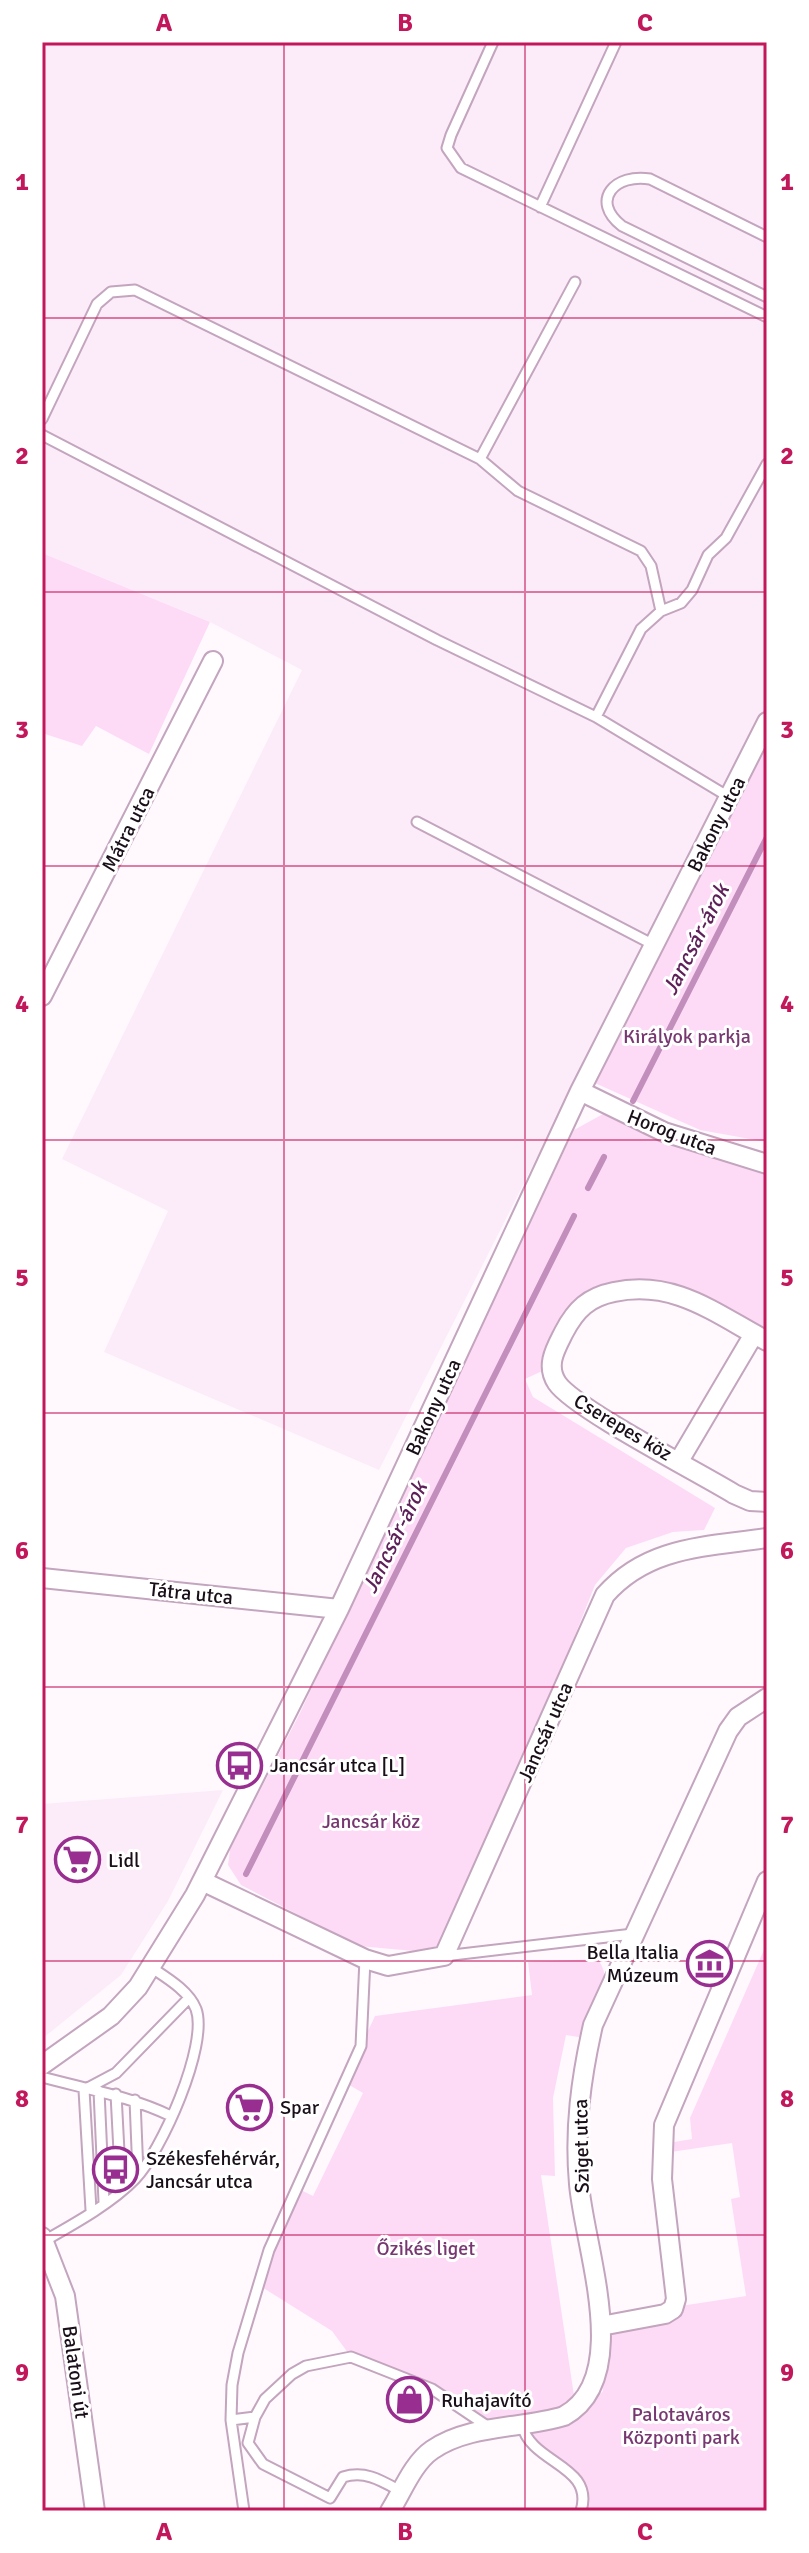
<svg xmlns="http://www.w3.org/2000/svg" width="809" height="2553" font-family="Signika,sans-serif">
	<style>
		.built { fill: #fcecf9 }
		.green { fill: #fddbf7 }
		.lines { fill: none; stroke-linecap: round; stroke-linejoin: round }
		.stream { stroke: #c28ebb; stroke-width: 6 }
		.service-casing { stroke: #c3a5be; stroke-width: 13 }
		.minor-casing { stroke: #c3a5be; stroke-width: 22 }
		.service { stroke: #fff; stroke-width: 9 }
		.minor { stroke: #fff; stroke-width: 18 }
		.grid { fill: none; stroke: #c2185b; stroke-width: 2; stroke-opacity: 0.55 }
		.labels { text-anchor: middle; stroke-width: 6; stroke-linejoin: round; paint-order: stroke }
		.street-label { font-size: 20px; fill: #190f18; stroke: #fff }
		.park-label { font-size: 20px; fill: #773771; stroke: #fff }
		.poi-label { font-size: 20px; fill: #190f18; stroke: #fff; text-anchor: start }
		.water-label { font-size: 22px; font-style: italic; fill: #5e2059; stroke: #fff }
		.neatline { fill: none; stroke: #c2185b; stroke-width: 3 }
		.grid-label { font-size: 26px; text-anchor: middle; font-weight: bold; fill: #c2185b }
	</style>
	<rect width="100%" height="100%" fill="#fff9fe"/>
	<path class="built" d="M42,42H767V702L379,1470L104,1352L168,1211L62,1159L302,670L210,622L42,553Z
		M223,1790L168,1901L121,1975L42,2039V1804Z"/>
	<path class="green" d="M42,553L210,622L149,754L96,726L82,746L42,733Z
		M767,702V1142L700,1130L579,1076Z
		M612,1109L767,1164V1341L689,1299L596,1296L551,1367L525,1379L533,1397L715,1508L704,1530L673,1532L626,1548L595,1585L554,1688L438,1946L414,1951L358,1946L241,1885L228,1865L230,1849L300,1713L574,1130Z
		M767,1943V2511H581L579,2481L547,2458L526,2430C560,2424 581,2418 603,2391L599,2372L601,2326L687,2305L746,2296L731,2199L740,2197L732,2143L671,2152L674,2142L692,2139L690,2118Z
		M598,1959C616,1986 597,2013 584,2038L566,2035L553,2098L555,2176L541,2175L576,2409L492,2430L456,2404L351,2357L332,2331L257,2284L295,2187L313,2196L363,2093L344,2082L375,2016L532,1995L528,1962Z"/>
	<g class="lines">
		<path class="stream" d="M633,1101L767,837
			M588,1188L604,1157
			M246,1874L574,1216"/>
		<defs>
			<path id="service" d="M493,42L451,135L447,148L461,168L767,317
				M540,207L616,42
				M767,237L650,179C616,173 589,200 622,226L767,297
				M42,419L97,304L111,292L135,290L480,459L518,491L641,551L651,566L661,611
				M42,435L437,640L596,717L729,797
				M480,459L575,282
				M596,717L641,629L661,611L681,603L692,590L708,555L726,538L767,464
				M417,822L654,945
				M444,1956L633,1934
				M42,2077C86,2089 129,2096 171,2116
				M84,2090L116,2073L189,1998
				M84,2090L91,2210
				M99,2091L104,2202
				M116,2094L121,2190
				M135,2100L138,2174
				M44,2241C74,2224 112,2203 135,2179C161,2152 209,2045 196,2009C189,1991 167,1978 152,1968
				M255,2417L248,2443L263,2464L330,2498L343,2477C366,2470 382,2481 402,2492
				M231,2420L255,2417L265,2399L292,2374L306,2366L351,2357L432,2389L490,2428
				M522,2425C531,2464 595,2465 581,2511
				M244,2511L231,2420L232,2385L238,2353L269,2250L361,2046L365,1959"/>
			<path id="minor" d="M42,996L213,661
				M580,1091L664,1132L767,1164
				M767,1341C716,1314 674,1279 614,1292C589,1297 576,1309 564,1332C556,1348 545,1365 557,1383C575,1409 700,1473 734,1494L750,1501L767,1502
				M679,1461L754,1334
				M42,1578L339,1609
				M202,1881L365,1959L388,1966L444,1956L605,1595C648,1546 706,1547 767,1538
				M42,2065L111,2016L138,1987L195,1895L339,1609L580,1091L767,722
				M42,2237L65,2296L95,2511
				M601,2326L665,2314L673,2309L676,2299L662,2179L664,2125L767,1881
				M390,2511C402,2492 413,2463 432,2450C469,2424 523,2429 564,2416C634,2378 584,2247 579,2184C574,2129 581,2078 593,2025L728,1731L738,1717L767,1698"/>
		</defs>
		<use href="#service" class="service-casing"/>
		<use href="#minor" class="minor-casing"/>
		<use href="#service" class="service"/>
		<use href="#minor" class="minor"/>
	</g>
	<path class="grid" d="M284,42V2511M525,42V2511M42,318H767M42,592H767M42,866H767M42,1140H767M42,1413H767M42,1687H767M42,1961H767M42,2235H767"/>
	<defs>
		<symbol id="bus-ring" viewBox="-11 -11 22 22"><circle r="9.5" fill="#fff" stroke="#982e90" stroke-width="1.5"/><path d="M-5-6H5V4H4V6H2V4H-2V6H-4V4H-5ZM-3.5-4V0h7V-4ZM-3.5 1.2v1.5H-2V1.2ZM2 1.2v1.5H3.5V1.2Z" fill="#982e90"/></symbol>
		<symbol id="supermarket-ring" viewBox="-11 -11 22 22"><circle r="9.5" fill="#fff" stroke="#982e90" stroke-width="1.5"/><path d="M-6-5.5h2.5l.6 2H6L4.5 2H-2.5L-4.4-4H-6ZM-1.5 3.2a1.3 1.3 0 1 0 .1 0ZM3 3.2a1.3 1.3 0 1 0 .1 0Z" fill="#982e90"/></symbol>
		<symbol id="museum-ring" viewBox="-11 -11 22 22"><circle r="9.5" fill="#fff" stroke="#982e90" stroke-width="1.5"/><path d="M0-6L6-3V-2H-6V-3ZM-5-1h2V3h-2ZM-1-1h2V3h-2ZM3-1h2V3H3ZM-6 4H6V6H-6Z" fill="#982e90"/></symbol>
		<symbol id="shop-ring" viewBox="-11 -11 22 22"><circle r="9.5" fill="#fff" stroke="#982e90" stroke-width="1.5"/><path d="M-5-2.5h2.3a2.7 3.5 0 0 1 5.4 0H5L5.5 6h-11ZM-1.5-2.5h3a1.5 2.3 0 0 0-3 0Z" fill="#982e90"/></symbol>
	</defs>
	<g fill-rule="evenodd">
		<use href="#bus-ring" x="214" y="1740" width="51" height="51"/>
		<use href="#supermarket-ring" x="52" y="1834" width="51" height="51"/>
		<use href="#museum-ring" x="684" y="1938" width="51" height="51"/>
		<use href="#supermarket-ring" x="224" y="2082" width="51" height="51"/>
		<use href="#bus-ring" x="90" y="2144" width="51" height="51"/>
		<use href="#shop-ring" x="384" y="2374" width="51" height="51"/>
	</g>
	<g class="labels">
		<g class="street-label">
			<text transform="translate(716 824) rotate(-63)" y="7">Bakony utca</text>
			<text transform="translate(128 829) rotate(-63)" y="7">Mátra utca</text>
			<text transform="translate(672 1132) rotate(21)" y="7">Horog utca</text>
			<text transform="translate(433 1407) rotate(-65)" y="7">Bakony utca</text>
			<text transform="translate(623 1427) rotate(31)" y="7">Cserepes köz</text>
			<text transform="translate(191 1593) rotate(6)" y="7">Tátra utca</text>
			<text transform="translate(545 1732) rotate(-66)" y="7">Jancsár utca</text>
			<text transform="translate(581 2146) rotate(-91)" y="7">Sziget utca</text>
			<text transform="translate(76 2372) rotate(82)" y="7">Balatoni út</text>
		</g>
		<g class="park-label">
			<text x="687" y="1043">Királyok parkja</text>
			<text x="371" y="1828">Jancsár köz</text>
			<text x="426" y="2255">Őzikés liget</text>
			<text x="681" y="2421">Palotaváros<tspan x="681" dy="23">Központi park</tspan></text>
		</g>
		<g class="poi-label">
			<text x="270" y="1772">Jancsár utca [L]</text>
			<text x="108" y="1867">Lidl</text>
			<text x="679" y="1959" text-anchor="end">Bella Italia<tspan x="679" dy="23">Múzeum</tspan></text>
			<text x="280" y="2114">Spar</text>
			<text x="146" y="2165">Székesfehérvár,<tspan x="146" dy="23">Jancsár utca</tspan></text>
			<text x="441" y="2407">Ruhajavító</text>
		</g>
		<g class="water-label">
			<text transform="translate(695 939) rotate(-63)" y="8">Jancsár-árok</text>
			<text transform="translate(394 1537) rotate(-64)" y="8">Jancsár-árok</text>
		</g>
	</g>
	<rect width="809" height="2553" fill="none" stroke="#ffffff" stroke-width="88"/>
	<rect x="44" y="44" width="721" height="2465" class="neatline"/>
	<g class="grid-label">
		<text x="164" y="31">A</text>
		<text x="405" y="31">B</text>
		<text x="645" y="31">C</text>
		<text x="22" y="190">1</text>
		<text x="787" y="190">1</text>
		<text x="22" y="464">2</text>
		<text x="787" y="464">2</text>
		<text x="22" y="738">3</text>
		<text x="787" y="738">3</text>
		<text x="22" y="1012">4</text>
		<text x="787" y="1012">4</text>
		<text x="22" y="1286">5</text>
		<text x="787" y="1286">5</text>
		<text x="22" y="1559">6</text>
		<text x="787" y="1559">6</text>
		<text x="22" y="1833">7</text>
		<text x="787" y="1833">7</text>
		<text x="22" y="2107">8</text>
		<text x="787" y="2107">8</text>
		<text x="22" y="2381">9</text>
		<text x="787" y="2381">9</text>
		<text x="164" y="2540">A</text>
		<text x="405" y="2540">B</text>
		<text x="645" y="2540">C</text>
	</g>
</svg>
